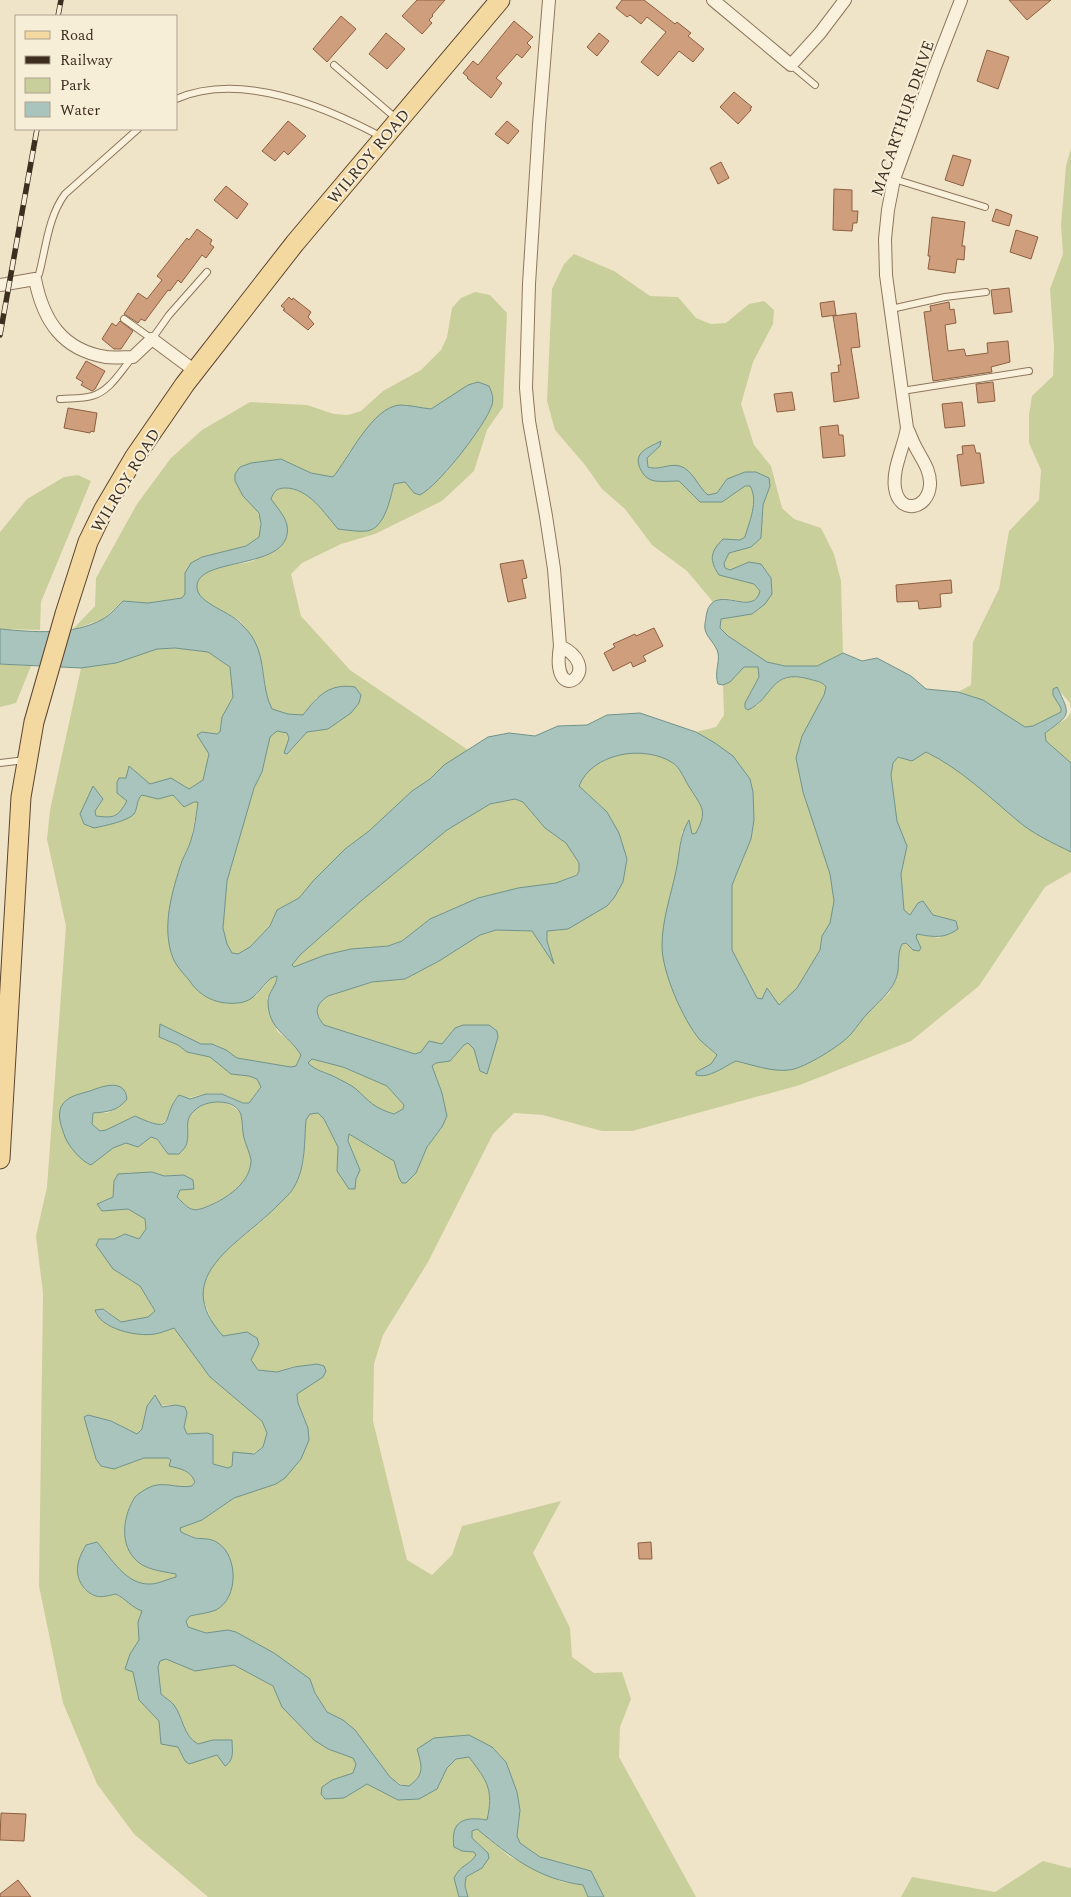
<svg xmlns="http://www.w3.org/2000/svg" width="1071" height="1897" font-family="Spectral,serif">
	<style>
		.green { fill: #c9cf9b }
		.water { fill: #a9c4bc; stroke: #6f938a; fill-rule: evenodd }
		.building { fill: #cf9f7d; stroke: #8d5f41 }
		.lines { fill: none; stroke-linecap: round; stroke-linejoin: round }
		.service-casing { stroke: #8d765c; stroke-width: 8 }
		.minor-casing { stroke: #8d765c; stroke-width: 14 }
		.primary-casing { stroke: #5b4430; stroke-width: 21 }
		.service { stroke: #faf1dc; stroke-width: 6 }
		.minor { stroke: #faf1dc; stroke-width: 12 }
		.primary { stroke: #f3d9a0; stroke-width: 19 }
		.rail-casing { stroke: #3d2e20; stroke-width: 5.5 }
		.rail { stroke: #f7eed8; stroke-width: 4; stroke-dasharray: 11; stroke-linecap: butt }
		.labels { text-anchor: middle; stroke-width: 4; stroke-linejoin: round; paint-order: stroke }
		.street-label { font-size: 16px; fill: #3d2e20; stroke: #f7eed8 }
	</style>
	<rect width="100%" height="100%" fill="#f0e4c8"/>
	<path class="green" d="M1071,148V710L1070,703L1056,687L1053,695L1062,708L1061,712L1033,726L1025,727L983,700L958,692L971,685L973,642L999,589L1009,531L1039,500L1041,470L1029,443V415L1032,396L1053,376L1054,347L1050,289L1063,254L1061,225L1066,166Z
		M574,254L614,271L650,296L678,297L696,318L711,324L726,323L749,304L764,301L774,310L773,324L753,362L741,404L754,445L771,466L782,508L794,519L821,528L834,554L841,581L843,653L817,666H785L767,662L728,636L720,628L721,619L752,614L765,604L749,562L730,570L725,568L723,562L729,553L751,547L761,538L763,505L770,486L727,479L717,493L708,495L701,490L691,474L668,466L653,469L648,467L647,458L660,446L639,457L654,481H679L700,502H722L745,486H750C759,501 749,522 745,537L740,540L723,539L719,575L754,584L760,591L758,598C745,607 734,597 721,599C718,599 715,601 713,602L687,571L652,545L625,509L602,489L585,465L555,430L547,401L552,289L564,264Z
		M475,292L490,295L507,313L503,407L487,430L474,471L442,501L375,534L341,544L302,563L291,574L301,616L350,670L468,750L444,765L430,779L412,791L369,831L345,849L313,881L299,898L277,910L270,926L250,947L238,954L232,953L227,944L223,928L227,881L254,788L262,772L270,737L277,731L287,733L289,738L284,752L287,754L307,732L329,729L317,697L303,715L288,714L271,709C264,695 266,681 262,665C260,659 244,625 240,621C229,611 187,601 199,580C208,562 239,567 255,560C261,557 281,530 287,523L271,499C274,491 277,487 285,488C309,488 324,513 338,529L385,514L394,484L405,482L414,493L447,471L472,439L492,406L468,385L431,409L399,405L349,452L341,468L333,477L311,473L281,459L243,496C258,511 263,514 259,537L246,546L202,557L185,573V594L182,598L148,603L123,601L103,619L72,630L95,606L96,578L137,504L171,458L202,430L250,402L307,405L334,414L348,415L361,411L383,391L421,370L441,350L447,337L452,308L461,298Z
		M78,475L91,481L41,602L40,630L0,629V532L27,499L64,477Z
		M175,648L208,652L231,667L233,697L222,717L220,732L217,734L202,732L209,754L203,780L189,789L171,778L150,784L127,801L120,813L112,818L96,816L95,811L84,824L135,813L139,798L142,795L158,799L173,794L198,802L191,840L182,861L255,997L272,977L277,976V982L267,998L277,1031L295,1046L301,1055L296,1066L291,1067L237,1058L226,1050L212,1044H201L160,1024L159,1037L178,1045L187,1052L210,1057L231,1074L249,1076L257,1079L261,1086L249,1103C239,1103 231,1096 222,1094C207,1091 189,1099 174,1101C165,1130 161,1128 135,1116L106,1130L100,1131L92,1123L93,1112L107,1113L121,1106L69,1098L90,1165L113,1148L126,1143L138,1147L151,1137L156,1139L168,1154L187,1143C187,1137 185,1129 187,1123C193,1101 224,1094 239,1112C244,1118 242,1130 244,1138C245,1145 250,1152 251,1160C252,1179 232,1195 216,1202C195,1212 194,1214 177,1197L180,1190L193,1180L184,1175L164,1176L152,1172L114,1181L113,1197L98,1203L102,1211L128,1209L145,1219L146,1229L139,1239L125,1234L114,1239H99L113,1269L140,1286L155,1312L148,1317L121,1322L104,1309L95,1310L96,1315L153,1334L174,1328L210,1377L262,1421L267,1434L263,1447L228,1468L213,1464L207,1433L187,1434L184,1427L187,1413L176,1405L147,1406L142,1429L137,1434L111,1421L88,1415L114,1469L144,1458H168L171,1460L170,1466C181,1469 190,1470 195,1482L192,1486L186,1487L160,1484L150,1569L176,1574L177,1577C168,1579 158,1584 150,1584C126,1586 111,1558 97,1542L84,1589C97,1598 101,1597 116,1594C126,1599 131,1607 142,1611L138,1622L139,1640L130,1654L139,1700L159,1721L161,1744L178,1747L185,1761L217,1755L225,1766L213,1740L198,1744C183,1736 183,1717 174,1705C171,1701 165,1698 161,1695L158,1667L160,1661L166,1659L195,1671L234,1665L273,1686L282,1707L328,1749L353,1758L357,1764L353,1773L332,1780L344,1798L367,1784L398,1800L437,1789L447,1768L456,1759L469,1757C487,1781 494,1789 487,1820L473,1818L462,1851L474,1852L476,1855C469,1866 461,1864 454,1878L459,1897H208L134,1834L97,1784L63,1703L39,1586L43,1293L36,1236L47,1187L66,926L47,839L50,810L81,668L116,663L157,649Z
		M0,664L31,666L16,703L0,707Z
		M744,667H759V677L745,703L757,706C771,687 781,671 808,679C815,681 822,681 826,687L824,695L796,758L803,792L830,874L834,901L830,923L822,936L820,950L797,988L779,1006L768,989L762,1000L757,998L732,951V885L751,839L753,792L750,780L733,756L715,743L696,732L716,727L724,715L723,685L730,682Z
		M1071,712V763L1046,741L1045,733L1067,718Z
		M926,752C961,769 988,796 1018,821C1033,834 1053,843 1071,852V872L1045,887L979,986L911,1041L800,1085L632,1131H602L543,1115L514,1113L493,1134L428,1262L383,1335L374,1364L373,1421L407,1560L432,1575L452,1555L462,1526L561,1501L533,1553L570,1628L572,1657L594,1673L622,1672L631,1699L620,1727L619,1757L696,1897H604L591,1871L540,1857L520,1843L517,1836L520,1810L517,1793L506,1762L492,1747L423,1768L417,1780L409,1786C382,1784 363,1735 342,1720C337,1716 330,1715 326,1710C318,1701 314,1690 310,1679L228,1630L206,1633L188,1627L186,1621L190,1616L215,1610L213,1540L194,1537L181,1532L179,1527L202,1520L234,1498L276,1484L308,1428L298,1403L297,1394L323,1377L294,1366L277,1372L259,1370L250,1360L259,1344L247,1332L223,1336L214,1326L202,1297L203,1288L209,1270L223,1253L265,1218L303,1164L306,1120L310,1114L318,1113L324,1119L338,1147L337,1171L355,1189L356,1179L360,1170L348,1141L349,1134L394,1161L399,1178L416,1173L427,1147L442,1128V1093L432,1066L436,1063L450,1061L464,1045L468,1043L474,1049L480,1071L498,1037L455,1028L442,1044L415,1054L324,1025C314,1013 315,1005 328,996L372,982L405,979L439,961L480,935L496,929L532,931L553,962L547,941V931L568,929L614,898L623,881L627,859L607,812L579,786C592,753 644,744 673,763C680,767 685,781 690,788C703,808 708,810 696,833L693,834L682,831L677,869L699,1039L717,1055L711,1064L696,1072L710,1074L736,1061L773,1069L850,1035L867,1014L889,993L897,978L898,952L902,944L906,943L913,950L921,948L916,937L917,934L939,938L956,921L933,915L918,903L910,915L904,910L901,874L907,846L897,822L891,775L893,763L898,757Z
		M515,799L523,802L545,828L566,843L579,863V871L577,874L556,883L518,888L478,898L430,919L402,941L388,946L351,949L325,955L294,968L291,965L300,955L361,901L447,830L490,804Z
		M312,1059L343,1067L387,1086L404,1105L403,1109L394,1114C384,1111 374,1107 366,1101C361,1096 358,1090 352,1087C339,1078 319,1075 308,1063Z
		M477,1829L510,1857L562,1882L583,1885L588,1897H468L465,1886L466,1877L482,1868L488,1853L472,1838V1831Z
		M1043,1861L1070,1868L1071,1867V1897H901L912,1877L995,1892Z"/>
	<path class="water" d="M478,382L489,386C492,393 494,398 492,405C485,426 439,485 420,495L414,493L405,482L394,484C390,499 385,528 367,531C358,532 347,530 338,529C324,513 309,488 285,488C277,488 274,491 271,499C276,506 285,516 287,525C295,572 196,555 197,587C197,604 233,612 242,625C246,629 251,634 254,640C266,661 261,688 272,709L288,714L303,715C318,695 330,683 355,687L361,695L359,703L351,713L328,729L307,732L287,754L284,753L289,738L287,733L277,731L270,737L262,772L254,788L227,881L223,928L227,944L232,953L238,954L250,947L270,926L277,910L299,898L313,881L345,849L369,831L412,791L430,779L444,765L488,737L509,733L535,736L558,726L587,725L607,715L640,713L696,732L715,743L733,756L750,779L753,792L754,820L751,839L732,885V950L757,998L762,999L767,988L779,1005L797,988L820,950L822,936L830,923L834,901L830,874L803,792L796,758L802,736L824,695L826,687C822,681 815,681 809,679C770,668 773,699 748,710L745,708V703L759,677L758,667H744L730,682L723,685L718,684C714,672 720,663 718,653C716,644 706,637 705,629C704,625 706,620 706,617C707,611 708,607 712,603C726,591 754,615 760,591L754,584L719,575C709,560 710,552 723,539L740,540L745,537C749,522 759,501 750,486H745L722,502H700L679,481C671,481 662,482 655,481C649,480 645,477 642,472C631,453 646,449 661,441L660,446L647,458L648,467C658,471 669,463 680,466C693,470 698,487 708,495L717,493L727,479L745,472H756L769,478L770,486L763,505L761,538L751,547L729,553L724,563L725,568L730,570L749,562L761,564L771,578L772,594L765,604L752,614L721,619L720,628L728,636L767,662L785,666H817L843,653L862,661L877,658L911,676L926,689L958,692L983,700L1025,727L1033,726L1061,712V708L1053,695V689L1057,687C1071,716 1071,714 1045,733L1046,741L1071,763V852C1053,843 1033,834 1018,821C988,796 961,769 926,752L912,761L898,757L893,763L891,775L897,821L907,846L901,874L904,910L910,915L918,903L923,901L933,915L956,921L958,929C944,939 933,937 917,934L916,937L921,948L919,951L913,950L906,943L902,944C896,955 901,970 895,981C889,994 878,1002 868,1013C862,1019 857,1027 851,1034C842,1045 803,1069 789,1070C772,1072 753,1065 736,1061C725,1066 709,1079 696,1075V1072L711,1064L717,1055C712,1050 705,1045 700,1040C683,1020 662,972 662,946C662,920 671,895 676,871C680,853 679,836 689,820L692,834L696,833C708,810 702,808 690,788C685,781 680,767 673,763C644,744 592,753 579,786L607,812L619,833L627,859L623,882L614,898L607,906L568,929L547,931V941L554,964L532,931L496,930L480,935L439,961L405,979L372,982L328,996C315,1005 314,1013 324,1025L415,1054L421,1052L429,1041L442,1044L455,1028L463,1025H489L497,1031L498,1037L487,1074L480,1071L474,1049L468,1043L464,1045L450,1061L436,1063L432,1066L442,1093L447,1116L442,1127L427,1147L416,1173L406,1183H402L399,1178L394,1161L349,1134L348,1141L360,1170L356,1179L355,1189H349L337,1171L338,1147L324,1119L318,1113L310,1114L306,1120C304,1142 306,1167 294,1187C291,1193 284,1199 279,1204C241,1244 168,1275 223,1336L247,1332L257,1338L259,1344L251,1360L258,1370L277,1372L294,1367L317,1364L324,1366L326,1371L323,1377L297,1394L298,1403L308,1428L309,1440L301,1459L285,1478L276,1484L234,1498L202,1520L180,1528L181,1532C185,1534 190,1536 195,1538C203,1539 211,1538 218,1543C238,1556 239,1598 216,1610C209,1613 198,1614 190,1616L186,1621L188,1627L206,1633L228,1630L236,1632L274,1653L310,1679L315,1693L327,1712L343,1720L355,1730L390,1777L400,1785L409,1786C425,1774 422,1767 417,1749L434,1738L469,1735L492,1747L506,1762L517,1792L520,1810L517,1836L520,1843L540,1857L591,1871L604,1897H588L583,1885C538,1879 511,1857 477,1829L472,1831V1838L488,1853L489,1858L482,1868L466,1877L465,1886L468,1897H459L454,1878C461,1864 469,1866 476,1855L474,1852L462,1851L454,1847C450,1821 464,1816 487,1820C494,1789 487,1781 469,1757L456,1759L447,1768L437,1789L419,1799L398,1800L367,1784L344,1798L325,1799L321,1794L322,1787L332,1780L353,1773L356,1764L353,1758L328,1749L314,1740L282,1707L273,1686L234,1665L195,1671L166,1659L160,1661L158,1667L161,1694C165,1698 171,1701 174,1705C183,1717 183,1736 198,1744L213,1740H232C232,1750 235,1760 225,1766L217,1755L189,1764L185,1761L178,1747L161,1744L159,1721L139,1700L133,1672L125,1669L130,1654L139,1640L138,1622L142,1611C131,1607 126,1599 116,1594C110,1595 102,1598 96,1596C83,1592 75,1577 78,1564C79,1557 83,1551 86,1545L97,1542C111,1558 126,1585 150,1584C158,1584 168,1579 176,1577V1574C161,1571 144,1570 134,1558C119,1541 124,1514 135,1497C138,1494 144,1490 148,1488C162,1480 177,1489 192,1486L195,1482C190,1470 181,1469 169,1466L171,1460L168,1458H144L114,1469L101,1466L96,1459L84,1417L88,1415L111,1421L137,1434L142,1429L147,1406L155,1395L162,1407L176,1405L185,1407L187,1413L184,1427L187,1434L207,1433L213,1435V1464L228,1468L232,1466L233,1452L254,1454L263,1447L267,1433L262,1421L210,1377L174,1328C168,1330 161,1333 155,1334C137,1337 100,1329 95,1310L103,1309L121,1322L148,1317L155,1311L140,1286L113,1269L96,1245L99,1239H114L125,1234L139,1239L146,1229L145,1219L128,1209L102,1211L97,1204L113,1197L114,1181L118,1174L152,1172L164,1176L184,1175L193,1180L194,1189L180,1190L177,1197C192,1212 193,1213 213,1204C230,1196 251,1181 251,1160C250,1153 246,1146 244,1138C242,1131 243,1123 241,1115C236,1098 206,1099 195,1110C183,1120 190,1129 187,1142C187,1146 182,1151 179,1154H168L157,1139L151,1137L138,1147L126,1143L113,1148L91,1165C81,1161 69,1147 65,1137C62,1128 57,1117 61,1107C66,1096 80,1094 90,1091C103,1086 125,1078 127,1099C118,1111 107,1112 93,1113L92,1124L100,1131L106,1130L135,1116C178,1136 160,1117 179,1095L190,1099L206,1094H222L243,1103H249L261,1087L257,1079L249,1076L231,1074L210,1057L187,1052L178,1045L159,1037L160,1024L201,1044H212L226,1050L237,1058L291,1067L296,1066L301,1055C288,1034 268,1030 268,1001C268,992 277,986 277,976C262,979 260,1001 238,1003C217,1005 200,997 189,980C184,974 176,966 173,958C161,928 172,891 182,861C185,854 189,847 191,840C195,828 196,815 198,802H194L184,807L173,795L158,799L142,795C136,800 138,808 134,814C128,821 104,826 94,828L84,824L80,814L93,786L103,799L95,811L96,816C114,818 117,818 127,801L117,793V782L119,778H126L129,766L150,784L171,778L189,789L203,780L209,754L197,735L202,732L217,734L220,732L222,717L233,697L230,667L208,652L175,648L157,649L116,663L81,668L0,664V629C33,632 73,636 103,619C110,615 117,607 123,601L148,603L182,598L185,594V573L191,563L202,557L246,546L259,537L261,524L259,513L243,496L235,481V474L240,467L251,463L281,459L311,473L333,477C349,458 372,407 400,405C410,405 421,408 431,409L468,385ZM515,799L523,802L545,828L566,843L579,863V871L577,875L556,883L518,888L478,898L430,919L402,941L388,946L351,949L325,955L294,967L292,965L300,955L361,901L447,830L490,804ZM312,1059L343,1067L387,1086L404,1105L403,1109L394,1114C374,1108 370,1102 356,1089C350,1084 342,1081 335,1077C325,1072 316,1071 308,1063Z"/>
	<path class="building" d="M417,0H445L432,15L433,16L429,20L432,23L422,34L402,16Z
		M622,0H644L675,24L677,22L691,33L688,36L704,49L693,62L679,51L658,76L641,62L666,32L647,17L641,24L630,15L627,17L616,8Z
		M1009,0H1051L1027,20Z
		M341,16L356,29L327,62L313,49Z
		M514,21L533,37L527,43L531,47L522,58L517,54L496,78L502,83L491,98L467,78L468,77L463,73L473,61L478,65Z
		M386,33L405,49L387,69L369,54Z
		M599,33L609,41L597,56L587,47Z
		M987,50L1009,57L998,89L977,81Z
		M734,92L752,107L750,108L751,110L738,124L720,107Z
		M288,121L306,136L288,155L284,151L275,161L262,151Z
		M507,121L519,131L508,144L495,134Z
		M953,155L971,160L963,186L945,180Z
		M721,162L729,178L718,184L710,168Z
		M226,186L248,204L237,219L214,200Z
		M834,189L852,190V211H858L857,223H853L852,231L833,230Z
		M996,209L1012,215L1009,226L992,221Z
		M932,217L965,222L962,246H965L964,260L957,259L955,273L928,269L930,256H928Z
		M197,229L212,240L210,244L214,247L206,258L202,255L181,283L178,280L170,291L168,290L145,321L141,319L138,323L124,314L138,293L147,299L162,280L157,276L187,238L189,240Z
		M1016,230L1038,237L1031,259L1010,252Z
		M1009,288L1012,312L994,314L991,290Z
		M289,297L292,300L293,298L311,312L308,317L314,324L308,330L283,310L285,309L281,306Z
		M834,301L836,315L822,317L820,303Z
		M949,302L950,310L954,309L956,323L945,325L948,351L964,349L966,356L988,353L987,343L1008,341L1010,362L991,367L992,372L933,381L924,312L931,311L930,306Z
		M856,313L860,347L851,348L859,398L834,402L831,373L839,372L838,365H841L833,316Z
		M120,321L133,331L121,349H114L102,339L112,323L116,326Z
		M86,361L105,371L95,389L92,391L81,385L83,382L76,378Z
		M993,382L995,401L978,403L976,384Z
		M792,392L795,410L777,412L774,394Z
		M962,402L965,426L945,428L942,404Z
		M68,408L97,413L94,432L91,431L90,433L64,428Z
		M838,425L839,435H843L845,456L823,458L820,427Z
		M974,445L976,453H980L984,483L961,486L957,455L963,454L962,446Z
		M523,560L527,578L522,579L526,598L508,602L500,564Z
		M951,580L952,593L940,594L941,607L919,609L918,601L897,602L896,585Z
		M654,628L663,646L643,656L646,661L633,667L631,662L613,671L604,653L615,647L613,644L635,634L636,636Z
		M651,1542L652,1559H639L638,1543Z
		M1,1813L26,1814L24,1841L0,1840Z
		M18,1880L31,1897H0V1894Z"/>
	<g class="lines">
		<defs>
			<path id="service" d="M334,65L398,120
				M791,65L815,85
				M176,99C241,71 324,106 382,137
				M894,179L985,207
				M35,279L39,274C46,248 48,217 65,194L138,129
				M891,309L945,297L986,292
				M124,319L152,339L169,315L207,272
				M902,391L1029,371
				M60,399C70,398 82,399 92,396C110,391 120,372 132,358
				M0,763L25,760"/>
			<path id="minor" d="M549,0L539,125L529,284L526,388L529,421L546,516L554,569L560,646
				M713,0L791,65L820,33L845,0
				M0,285L35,279C43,320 62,350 106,357C114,358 124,357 133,357L152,339L195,371
				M907,428L886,275L885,239L888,210L894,179L935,67L961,0
				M907,428C910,434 912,440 915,446C921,458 931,470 930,485C928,510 899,515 895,488C892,469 904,447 907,428Z
				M560,646C602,666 563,701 559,666C558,660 559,653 560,646Z"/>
			<path id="primary" d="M0,1159L21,797L34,722L65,614L88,542L104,509L134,458L185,384L295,243L500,0"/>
		</defs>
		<use href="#service" class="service-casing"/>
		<use href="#minor" class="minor-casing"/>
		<use href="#primary" class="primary-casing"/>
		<use href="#service" class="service"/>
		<use href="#minor" class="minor"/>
		<use href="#primary" class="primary"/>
		<defs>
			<path id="rail" d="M58,16L61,0
				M0,335L37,129"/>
		</defs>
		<use href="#rail" class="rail-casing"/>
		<use href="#rail" class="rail"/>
	</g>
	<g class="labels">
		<g class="street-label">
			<text transform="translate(902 118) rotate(-71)" y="6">MACARTHUR DRIVE</text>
			<text transform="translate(368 156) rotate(-50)" y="6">WILROY ROAD</text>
			<text transform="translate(125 480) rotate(-59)" y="6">WILROY ROAD</text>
		</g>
	</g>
	<rect x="15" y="15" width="162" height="115" fill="#f7eed8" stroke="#ada18e"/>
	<rect x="25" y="31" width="25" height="8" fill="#f3d9a0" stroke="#ada18e"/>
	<text x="60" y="40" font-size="15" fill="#3d2e20">Road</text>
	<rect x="25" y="56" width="25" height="8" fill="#3d2e20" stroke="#ada18e"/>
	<text x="60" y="65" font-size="15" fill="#3d2e20">Railway</text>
	<rect x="25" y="78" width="25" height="15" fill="#c9cf9b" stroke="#ada18e"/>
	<text x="60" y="90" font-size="15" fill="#3d2e20">Park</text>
	<rect x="25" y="102" width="25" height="15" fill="#a9c4bc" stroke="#ada18e"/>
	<text x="60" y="115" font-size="15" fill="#3d2e20">Water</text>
</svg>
